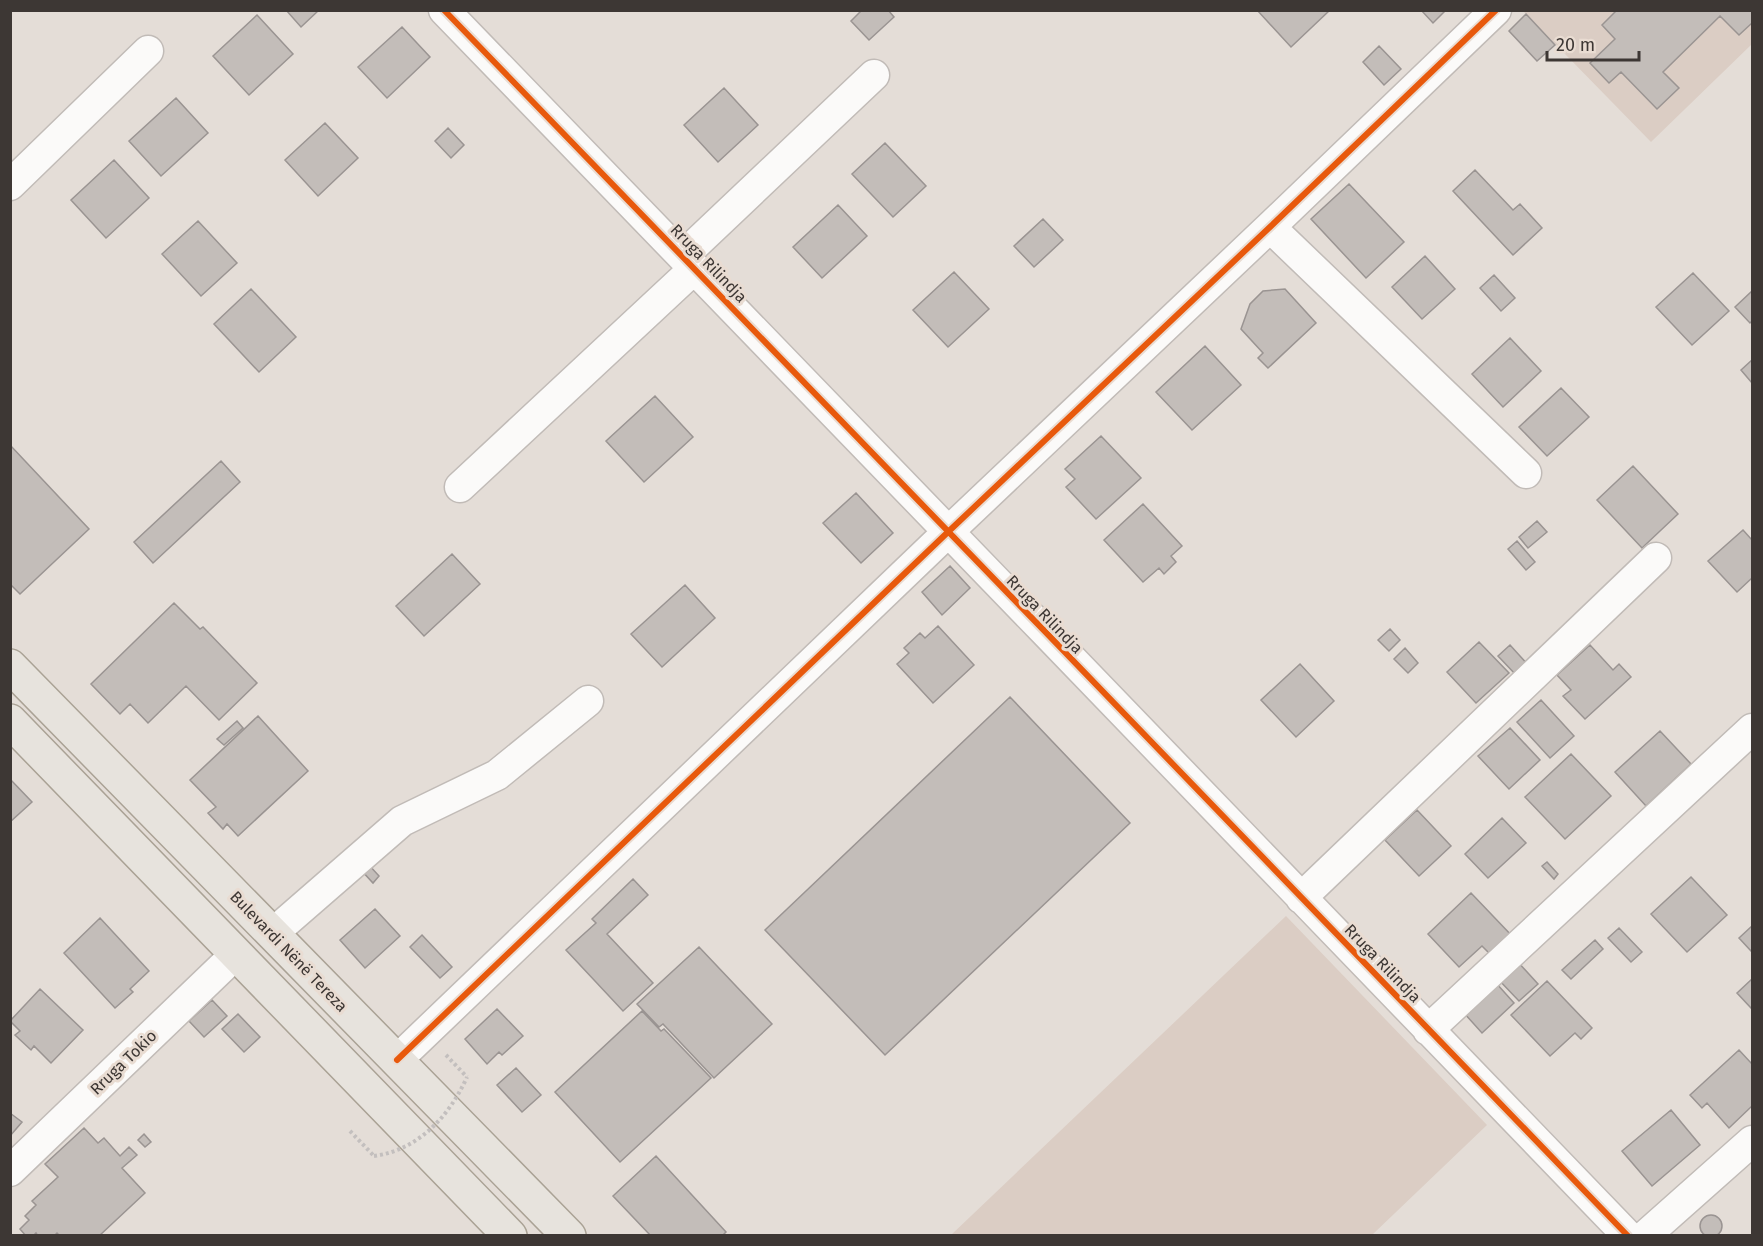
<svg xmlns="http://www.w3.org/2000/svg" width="1763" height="1246" font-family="'Fira Sans',sans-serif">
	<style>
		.built { fill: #dbcdc4 }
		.building { fill: #c3bdb9; stroke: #9a9492; stroke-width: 1.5 }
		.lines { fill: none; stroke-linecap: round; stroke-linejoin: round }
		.minor-casing { stroke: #c1bbb7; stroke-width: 33 }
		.major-casing { stroke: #aaa295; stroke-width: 36 }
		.path { stroke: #c3bfbe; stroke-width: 4; stroke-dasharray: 3 3; stroke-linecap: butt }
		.minor { stroke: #fbfaf9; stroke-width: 30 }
		.major { stroke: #e7e3dd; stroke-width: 33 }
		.path-bridge { stroke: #c3bfbe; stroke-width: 4; stroke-dasharray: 3 3; stroke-linecap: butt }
		.cycleway-casing { stroke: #e9dcd2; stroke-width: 10 }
		.cycleway { stroke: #e8590c; stroke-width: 6 }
		.labels { text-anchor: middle; stroke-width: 6; stroke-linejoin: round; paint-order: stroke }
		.street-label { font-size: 16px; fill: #3d3734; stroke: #e9dcd2 }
	</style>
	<rect width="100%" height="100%" fill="#e4ddd7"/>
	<path class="built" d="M1523,11H1752V44L1651,142Z
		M1286,916L1487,1125L1372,1235H951Z"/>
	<path class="building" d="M286,10H319L301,27Z
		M862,10H888L894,17L869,40L851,21Z
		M1257,10H1330L1291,47Z
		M1421,10H1446L1433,23Z
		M1617,10H1752V23L1739,35L1720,16L1663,72L1679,88L1657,109L1621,72L1609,83L1590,63L1615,39L1602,25Z
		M1526,14L1555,45L1537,61L1509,31Z
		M257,15L293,54L249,95L213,56Z
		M402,27L430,57L387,98L358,67Z
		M1379,46L1401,69L1384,85L1363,62Z
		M724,88L758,125L718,162L684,125Z
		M176,98L208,133L161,176L129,141Z
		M325,123L358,158L318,196L285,160Z
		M448,128L464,145L451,158L435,141Z
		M885,143L926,186L893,217L852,174Z
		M114,160L149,198L106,238L71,200Z
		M1475,170L1513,210L1520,204L1542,228L1513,255L1453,191Z
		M1349,184L1404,242L1366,278L1311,219Z
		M838,205L867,236L822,278L793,247Z
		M1043,219L1063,240L1034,267L1014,246Z
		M198,221L237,263L201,296L162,254Z
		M1425,256L1455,289L1422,319L1392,287Z
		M954,272L989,309L948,347L913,310Z
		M1693,273L1729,311L1692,345L1656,307Z
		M1494,275L1515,298L1501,311L1480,288Z
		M251,289L296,337L259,372L214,324Z
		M1285,289L1316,323L1268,368L1258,358L1263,353L1241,329L1250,304L1263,291Z
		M1752,291V321L1750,323L1735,307Z
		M1510,338L1541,371L1503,407L1472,374Z
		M1205,346L1241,385L1192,430L1156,392Z
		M1752,360V383L1741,370Z
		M1561,388L1589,417L1547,456L1519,427Z
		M655,396L693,437L644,482L606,441Z
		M1101,436L1141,478L1096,519L1066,487L1075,479L1065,469Z
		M10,445L89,529L20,594L10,584Z
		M221,461L240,482L153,563L134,542Z
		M1633,466L1678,514L1642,548L1597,500Z
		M856,493L893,533L861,563L823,523Z
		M1143,504L1182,546L1171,556L1176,562L1164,574L1159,568L1143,582L1104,540Z
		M1537,521L1547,532L1528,548L1519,537Z
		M1743,530L1752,540V578L1737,592L1708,561Z
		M1517,541L1535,562L1526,570L1508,549Z
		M452,554L480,584L424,636L396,606Z
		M950,566L970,588L942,615L922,592Z
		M685,585L715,618L662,667L631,634Z
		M174,603L200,629L203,627L257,683L219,720L186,686L148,723L130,704L120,714L91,684Z
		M938,626L974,665L933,703L897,664L909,653L904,648L920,633L925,638Z
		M1390,629L1400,640L1389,651L1378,640Z
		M1479,642L1509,673L1476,703L1447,672Z
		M1510,645L1529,666L1517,676L1498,656Z
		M1590,645L1613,670L1619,664L1631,677L1585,719L1563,696L1571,690L1557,675Z
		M1405,648L1418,663L1408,673L1394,659Z
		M1300,664L1334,701L1296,737L1261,700Z
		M1010,697L1130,823L885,1055L765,930Z
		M1541,700L1574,736L1550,758L1517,722Z
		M258,716L308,771L238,836L227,824L223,829L208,813L216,807L190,780Z
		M237,721L243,728L224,745L217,739Z
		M1510,728L1540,760L1509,789L1478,756Z
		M1660,731L1691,764L1646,806L1615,772Z
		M1571,754L1611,796L1565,839L1525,797Z
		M10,779L32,802L10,822Z
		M1417,810L1451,846L1419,876L1385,840Z
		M1502,818L1526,843L1488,878L1465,854Z
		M1547,862L1558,874L1554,879L1542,866Z
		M368,864L379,876L373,883L361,870Z
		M1691,877L1727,915L1687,952L1651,914Z
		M633,879L648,895L607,934L653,983L623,1011L566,950L596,923L592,919Z
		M1471,893L1513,937L1492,956L1482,946L1459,967L1428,934Z
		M375,909L400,936L365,968L340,940Z
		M100,918L149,971L130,989L133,992L115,1008L64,953Z
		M1752,926V952L1739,938Z
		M1619,928L1642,952L1631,962L1608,938Z
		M422,935L452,967L440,978L410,947Z
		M1595,940L1603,949L1571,979L1562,970Z
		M699,947L772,1024L714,1078L663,1024L659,1027L637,1004Z
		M1516,960L1538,984L1519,1001L1497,978Z
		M1752,979V1009L1737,993Z
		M1547,981L1592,1028L1581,1039L1575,1033L1550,1056L1511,1015Z
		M1496,983L1514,1003L1482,1033L1464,1013Z
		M40,989L83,1030L51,1063L34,1046L31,1050L15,1035L20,1031L10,1021Z
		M212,1000L227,1016L204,1037L189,1021Z
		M497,1009L523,1036L502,1055L499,1052L487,1064L465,1039Z
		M642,1011L661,1031L664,1029L711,1078L620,1162L555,1092Z
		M238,1014L260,1037L244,1052L222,1029Z
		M1739,1050L1752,1064V1106L1729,1128L1707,1103L1702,1108L1690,1095Z
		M516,1068L541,1095L522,1112L497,1085Z
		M1671,1110L1700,1145L1652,1186L1622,1151Z
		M10,1113L22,1122L10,1136Z
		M84,1128L98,1143L104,1138L120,1156L129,1147L137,1155L122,1168L145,1193L99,1236H60L57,1233L54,1236H38L36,1233L33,1236H26L20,1229L29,1220L25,1216L36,1205L32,1201L58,1177L45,1164Z
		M144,1134L151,1142L145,1147L138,1140Z
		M656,1156L726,1232L722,1236H651L613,1196Z
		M1700 1226a11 11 0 1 1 22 0a11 11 0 1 1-22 0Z"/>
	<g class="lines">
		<defs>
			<path id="minor" d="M444,10C840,417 1233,828 1628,1236
				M10,185L148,51
				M1270,227L1526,473
				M683,256L874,75
				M460,487L695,268
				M1301,898L1656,558
				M272,934L402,821L497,775L588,701
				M1428,1030L1752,729
				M397,1060L948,532L1270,227L1496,10
				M10,1171L236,954
				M1645,1236L1752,1141"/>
			<path id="major" d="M10,666L569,1236
				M10,721L510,1236"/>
		</defs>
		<use href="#minor" class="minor-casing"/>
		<use href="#major" class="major-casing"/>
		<path class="path" d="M446,1055L467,1077
			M350,1131L374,1156"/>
		<use href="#minor" class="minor"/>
		<use href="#major" class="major"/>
		<path class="path-bridge" d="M374,1156C418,1150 449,1117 467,1077"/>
		<defs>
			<path id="cycleway" d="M444,10C840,417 1233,828 1628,1236
				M397,1060L948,532L1270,227L1496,10"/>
		</defs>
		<use href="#cycleway" class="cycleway-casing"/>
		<use href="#cycleway" class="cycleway"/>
	</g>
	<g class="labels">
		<g class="street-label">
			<text transform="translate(709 263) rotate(46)" y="6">Rruga Rilindja</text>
			<text transform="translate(1045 614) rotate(46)" y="6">Rruga Rilindja</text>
			<text transform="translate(289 951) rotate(46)" y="6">Bulevardi Nënë Tereza</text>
			<text transform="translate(1383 963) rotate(46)" y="6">Rruga Rilindja</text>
			<text transform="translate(123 1062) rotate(-44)" y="6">Rruga Tokio</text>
		</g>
	</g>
	<rect width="1763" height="1246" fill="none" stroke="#3d3734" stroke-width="24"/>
	<path d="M1547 51v9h92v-9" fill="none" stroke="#3d3734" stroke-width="3"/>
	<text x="1556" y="51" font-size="18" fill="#3d3734" stroke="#e9dcd2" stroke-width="4.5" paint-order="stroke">20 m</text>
</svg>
